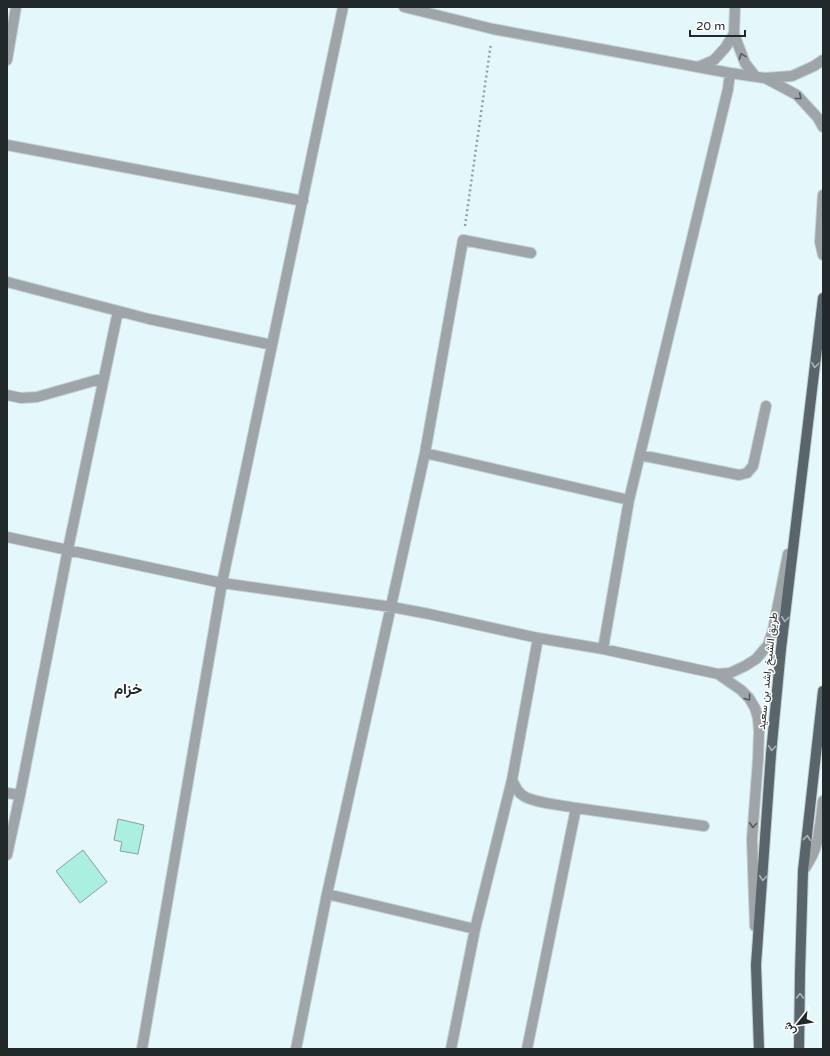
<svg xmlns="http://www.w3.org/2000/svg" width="830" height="1056" font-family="'Varela Round',Vazirmatn,sans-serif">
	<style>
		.building { fill: #aaefdf; stroke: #8d9e9a }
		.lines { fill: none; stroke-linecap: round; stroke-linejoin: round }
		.minor-casing { stroke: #c1d2d5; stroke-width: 12 }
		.major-casing { stroke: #c1d2d5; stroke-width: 12 }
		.path { stroke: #92a0a2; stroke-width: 2.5; stroke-dasharray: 2 3; stroke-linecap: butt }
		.minor { stroke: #9ea4a8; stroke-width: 10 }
		.major { stroke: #59646b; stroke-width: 10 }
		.oneway { stroke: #545a5c }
		.oneway2 { stroke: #acb2b5 }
		.labels { text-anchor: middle; stroke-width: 3; stroke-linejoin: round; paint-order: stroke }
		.street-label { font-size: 11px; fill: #22292a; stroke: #fff }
		.district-label { font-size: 15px; font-weight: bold; fill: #22292a; stroke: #fff }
	</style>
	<rect width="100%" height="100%" fill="#e4f7fa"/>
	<path class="building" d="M118,819L144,825L138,854L120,851L122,842L114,840Z
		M83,850L107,882L80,903L56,871Z"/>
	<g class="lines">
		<defs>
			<path id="minor" d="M404,7L493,29L730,73L765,78L792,76L814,66L823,60
				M734,34L745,63L755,76
				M7,60L16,7
				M698,67L714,60L725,48L734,34L735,7
				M765,78L797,95L818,118L823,127
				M7,145L303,201
				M823,195L820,242L823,255
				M7,282L149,319L272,345
				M7,395L21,398L37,397L104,378
				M425,453L629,500
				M640,455L739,475L747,473L753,466L766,406
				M7,537L222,583L392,607L429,614L538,638L603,649L718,674L730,673L745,666L756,659L768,645L773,630L788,554
				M603,649L629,500L728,89L730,73
				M718,674L741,690L749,698L755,708L758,718L759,732L758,760L752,839L755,926
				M512,780C515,785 516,790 521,794C530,803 563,805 576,808
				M7,793L20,795
				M7,855L20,795L68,549L118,311
				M803,871C808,864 812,857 815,849C820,834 821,817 823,801
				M327,894L475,929
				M142,1049L222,583L343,7
				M296,1049L327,894L425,453L463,240L531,253
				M451,1049L475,929L512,780L538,638
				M527,1049L576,808L704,826"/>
			<path id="major" d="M759,1049L756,965L771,754L781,649L823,298
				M799,1049L800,973L803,871L823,691"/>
		</defs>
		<use href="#minor" class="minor-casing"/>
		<use href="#major" class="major-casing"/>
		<path class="path" d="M465,226L491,43"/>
		<use href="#minor" class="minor"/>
		<use href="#major" class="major"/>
	</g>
	<defs><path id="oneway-chevron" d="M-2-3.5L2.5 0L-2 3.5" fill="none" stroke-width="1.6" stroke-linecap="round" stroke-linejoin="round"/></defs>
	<g class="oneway">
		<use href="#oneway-chevron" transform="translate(742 56) rotate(-111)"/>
		<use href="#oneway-chevron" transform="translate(799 97) rotate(39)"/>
		<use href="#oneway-chevron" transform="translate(748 698) rotate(52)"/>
		<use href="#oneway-chevron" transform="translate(753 825) rotate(94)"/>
	</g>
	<g class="oneway2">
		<use href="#oneway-chevron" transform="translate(815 365) rotate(97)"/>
		<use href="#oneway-chevron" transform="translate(785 619) rotate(97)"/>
		<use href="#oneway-chevron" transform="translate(772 748) rotate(95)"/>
		<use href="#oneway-chevron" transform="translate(807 838) rotate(-84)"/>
		<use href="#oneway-chevron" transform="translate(763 878) rotate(94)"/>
		<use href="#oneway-chevron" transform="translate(800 996) rotate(-89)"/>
	</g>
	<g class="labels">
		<g class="street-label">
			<text transform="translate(767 671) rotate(-84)" y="4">طريق الشيخ راشد بن سعيد</text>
		</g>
		<g class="district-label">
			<text x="128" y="694">خزام</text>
		</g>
	</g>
	<rect width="830" height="1056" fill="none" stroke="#22292a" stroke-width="16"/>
	<g transform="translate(798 1024) rotate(240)" stroke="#ffffff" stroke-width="3" paint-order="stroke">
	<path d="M0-3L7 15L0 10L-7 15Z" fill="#22292a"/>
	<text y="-6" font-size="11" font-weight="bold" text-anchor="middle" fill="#22292a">ش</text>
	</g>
	<path d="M690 30v6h55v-6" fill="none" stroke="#22292a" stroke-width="2"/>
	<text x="696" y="30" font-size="12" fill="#22292a" stroke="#ffffff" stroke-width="3" paint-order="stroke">20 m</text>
</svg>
